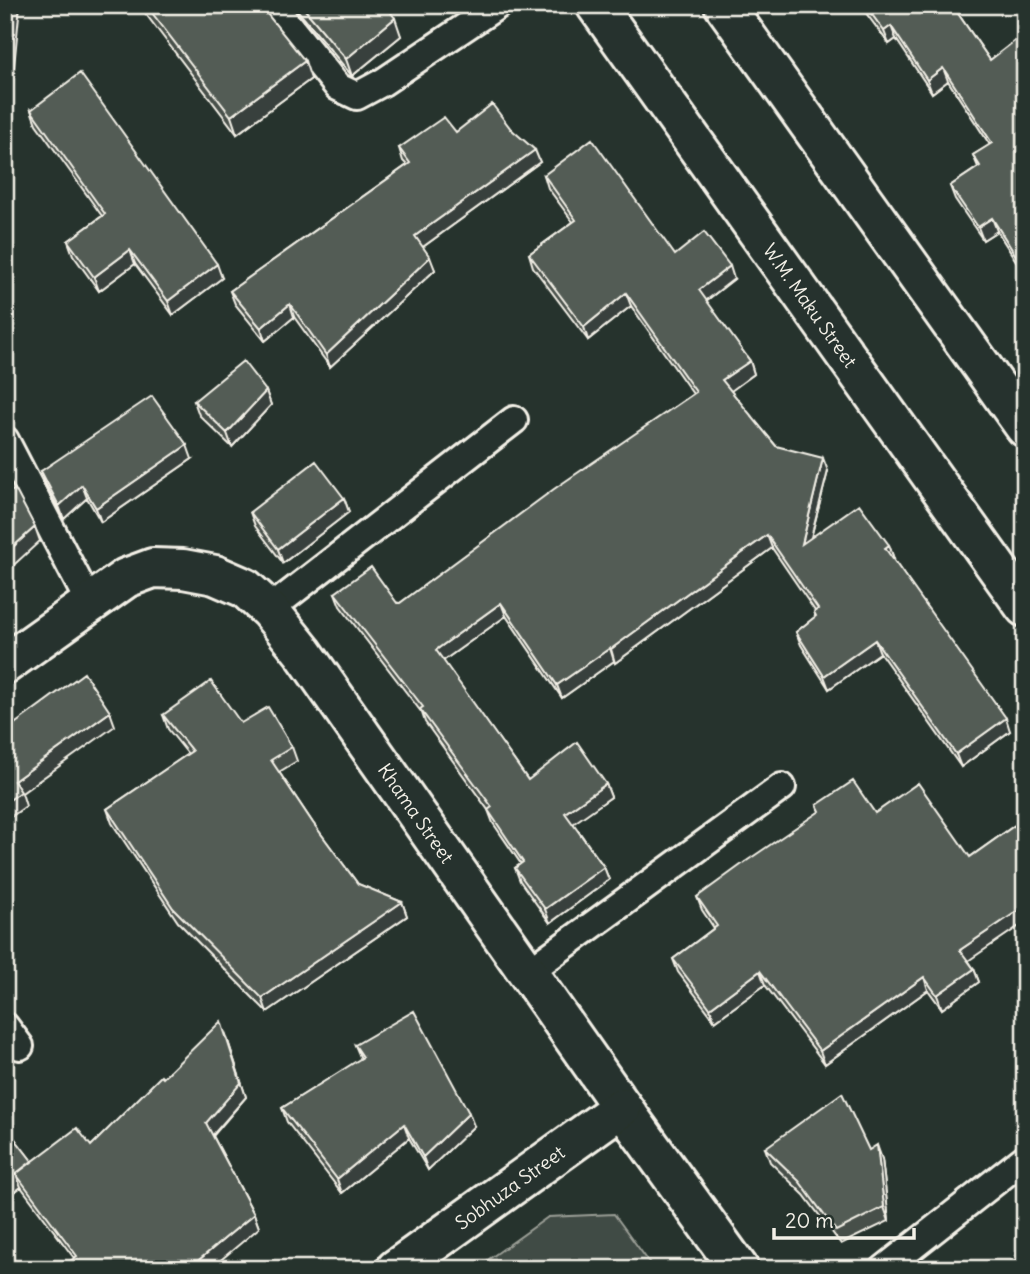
<svg xmlns="http://www.w3.org/2000/svg" width="1030" height="1274" font-family="Delius,sans-serif">
	<style>
		.green { fill: #414b45; stroke: #9a9e96; stroke-width: 2 }
		.lines { fill: none; stroke-linecap: round; stroke-linejoin: round }
		.lane-casing { stroke: #f4f1e8; stroke-width: 32 }
		.street-casing { stroke: #f4f1e8; stroke-width: 44 }
		.secondary-casing { stroke: #f4f1e8; stroke-width: 44 }
		.lane { stroke: #26332d; stroke-width: 26 }
		.street { stroke: #26332d; stroke-width: 38 }
		.secondary { stroke: #26332d; stroke-width: 38 }
		.wall { fill: #474f49; stroke: #f4f1e8; stroke-width: 2 }
		.shaded-wall { fill: #39403c; stroke: #f4f1e8; stroke-width: 2 }
		.building { fill: #525c55; stroke: #f4f1e8; stroke-width: 2 }
		.labels { text-anchor: middle; stroke-width: 7; stroke-linejoin: round; paint-order: stroke }
		.street-label { font-size: 19px; fill: #f4f1e8; stroke: #26332d }
	</style>
	<rect width="100%" height="100%" fill="#26332d"/>
	<filter id="ink" filterUnits="userSpaceOnUse"><feTurbulence type="fractalNoise" baseFrequency=".0143" numOctaves="2"/><feDisplacementMap in="SourceGraphic" scale="14" xChannelSelector="R" yChannelSelector="G"/><feConvolveMatrix kernelMatrix="1 2 1 2 8 2 1 2 1" color-interpolation-filters="sRGB"/></filter>
	<g filter="url(#ink)">
		<path class="green" d="M614,1214L654,1269H475L548,1217Z"/>
		<g class="lines">
			<defs>
				<path id="lane" d="M272,5L338,87L357,96L383,82L498,5
					M5,440L90,604
					M269,610L514,420
					M528,972L782,787
					M5,1026L20,1046
					M884,1269L1025,1158"/>
				<g id="street">
					<path id="s1" d="M5,664L126,578L153,568L183,569L215,575L245,588L269,610L303,652L622,1107L739,1269"/>
					<path id="s2" d="M396,1269L622,1107"/>
				</g>
				<g id="secondary">
					<path id="s3" d="M596,5L1025,607"/>
					<path d="M724,5L1025,427"/>
				</g>
			</defs>
			<use href="#lane" class="lane-casing"/>
			<use href="#street" class="street-casing"/>
			<use href="#secondary" class="secondary-casing"/>
			<use href="#lane" class="lane"/>
			<use href="#street" class="street"/>
			<use href="#secondary" class="secondary"/>
		</g>
		<path class="wall" d="M139,5H260L311,79L237,134Z
			M293,5H385L401,36L352,76Z
			M860,5H952L990,60L1025,42V275L997,231L983,240L955,199L950,186L978,167L973,155L990,145L948,81L932,93L896,39L889,44Z
			M31,110L222,278L173,315L135,264L99,291L73,255L68,241L102,216L36,124Z
			M511,129L540,162L423,247L435,270L330,367L294,317L265,341L235,304L230,291L407,165L403,161L399,148L456,132Z
			M544,175L675,255L734,279L706,301L750,361L754,374L730,391L776,446L828,471L811,537L889,545L894,559H893L1010,731L961,767L880,653L829,689L801,645L796,632L815,617V611L772,548L615,663L614,661L562,698L506,616L443,661L528,780L606,784L611,797L573,823L604,867L609,880L550,923L520,881L515,868L521,864L493,823L488,810L425,722L422,713L340,606L335,593L400,603L693,394L631,306L588,340L533,267L529,254L573,222L548,188Z
			M266,391L271,405L232,447L199,415L194,401Z
			M192,459L101,522L87,498L64,519L46,485L41,471Z
			M344,498L349,512L283,563L255,526L250,512Z
			M163,715L241,723L292,747L297,761L279,772L313,823L358,884L402,902L407,916L267,1012L178,922L112,823L107,809L188,754L168,729Z
			M817,805L875,813L970,857L1025,818V922L968,960L974,969L979,982L942,1009L928,990L825,1064L765,985L715,1021L678,972L673,959L714,928L702,910L697,897L819,812Z
			M226,1035L246,1097L213,1136L254,1214L259,1228L74,1258L21,1187L5,1199V1126L32,1161L91,1146L163,1078Z
			M355,1045L474,1126L428,1170L409,1138L342,1193L287,1122L282,1108L361,1059Z
			M765,1148L869,1150L882,1159L889,1221L841,1244L804,1195L770,1162Z"/>
		<path class="shaded-wall" d="M14,5H20L8,128L5,130V94Z
			M395,18L401,36L352,76L346,59Z
			M891,26L896,39L889,44L884,31Z
			M305,61L311,79L237,134L231,116Z
			M943,68L948,81L932,93L927,80Z
			M535,150L540,162L420,249L415,236Z
			M992,218L997,231L983,240L978,227Z
			M130,250L135,264L99,291L94,277Z
			M430,257L435,270L330,367L326,355Z
			M217,264L222,278L173,315L168,301Z
			M730,266L734,279L703,303L699,290Z
			M626,293L631,306L588,340L584,327Z
			M290,304L294,317L265,341L261,328Z
			M750,361L754,374L727,394L722,380Z
			M266,391L271,405L232,447L227,433Z
			M187,445L192,459L101,522L96,508Z
			M823,458L828,471L806,557L802,544Z
			M82,485L87,498L64,519L59,506Z
			M344,498L349,512L283,563L278,549Z
			M35,527L40,541L5,573V554Z
			M767,535L772,548L615,663L611,649Z
			M889,545L894,559L889,562L885,548Z
			M501,603L506,616L440,663L436,650Z
			M875,640L880,653L829,689L824,676Z
			M610,648L614,661L562,698L557,685Z
			M110,712L115,726L22,793L26,806L5,821V803L14,781Z
			M1006,718L1010,731L961,767L956,754Z
			M606,784L611,797L570,826L565,813Z
			M604,867L609,880L550,923L545,909Z
			M402,902L407,916L267,1012L262,998Z
			M1025,906V922L965,963L960,950Z
			M974,969L979,982L942,1009L937,995Z
			M760,971L765,985L715,1021L710,1008Z
			M924,977L928,990L825,1064L820,1051Z
			M226,1035L246,1097L211,1137L206,1123Z
			M469,1113L474,1126L428,1170L423,1157Z
			M404,1124L409,1138L342,1193L337,1179Z
			M877,1145L882,1159L889,1221L884,1207Z
			M32,1161L16,1174L21,1187L5,1199V1182Z
			M254,1214L259,1228L210,1269H188Z"/>
		<path class="building" d="M5,5H14L5,94Z
			M146,5H260L305,61L231,116Z
			M301,5H385L395,18L346,59Z
			M865,5H952L990,60L1021,36L1025,42V270L992,218L978,227L950,186L980,166L973,155L992,143L943,68L927,80L891,26L884,31Z
			M80,73L217,264L168,301L130,250L94,277L68,241L105,214L31,110Z
			M492,104L511,129L535,150L415,236L430,257L326,355L290,304L261,328L230,291L410,163L399,148L444,117L456,132Z
			M592,139L675,255L704,232L730,266L699,290L750,361L722,380L776,446L823,458L802,544L859,504L889,545L885,548L1006,718L956,754L875,640L824,676L796,632L816,616L814,612L818,609L767,535L611,649L610,648L557,685L501,603L436,650L528,780L577,742L606,784L565,813L604,867L545,909L515,868L523,862L488,810L492,807L420,709L423,707L335,593L371,567L397,603H400L554,489L696,392L626,293L584,327L529,254L576,220L544,175Z
			M243,361L266,391L227,433L194,401Z
			M152,396L187,445L96,508L82,485L59,506L41,471Z
			M316,461L344,498L278,549L250,512Z
			M6,488L9,493L15,489L35,527L5,554V489Z
			M84,673L110,712L14,781L21,792L5,803V731Z
			M211,681L241,723L268,707L292,747L271,760L313,823L358,884L402,902L262,998L173,908L107,809L192,751L163,715Z
			M853,781L875,813L918,783L970,857L1025,818V906L960,950L974,969L937,995L924,977L820,1051L760,971L710,1008L673,959L717,926L697,897L745,862L820,811L817,805Z
			M414,1011L469,1113L423,1157L404,1124L337,1179L282,1108L363,1057L355,1045Z
			M221,1021L241,1083L206,1123L254,1214L188,1269H60L77,1256L16,1174L77,1128L91,1146L161,1076L163,1078Z
			M842,1093L869,1150L877,1145L884,1207L836,1231L799,1181L765,1148Z
			M5,1126L32,1161L5,1182Z
			M1024,1255L1025,1257V1269H1006Z"/>
	</g>
	<g class="labels">
		<g class="street-label">
			<text dy="7" stroke="none"><textPath href="#s3" startOffset="369">W.M. Maku Street</textPath></text>
			<text dy="7" stroke="none"><textPath href="#s1" startOffset="556">Khama Street</textPath></text>
			<text dy="7" stroke="none"><textPath href="#s2" startOffset="140">Sobhuza Street</textPath></text>
		</g>
	</g>
	<rect width="1030" height="1274" fill="none" stroke="#26332d" stroke-width="28"/>
	<rect x="14" y="14" width="1002" height="1246" fill="none" stroke="#f4f1e8" stroke-width="2.5" filter="url(#ink)"/>
	<path d="M774 1228v10h140v-10" fill="none" stroke="#f4f1e8" stroke-width="3.5"/>
	<text x="785" y="1228" font-size="21" fill="#f4f1e8" stroke="#26332d" stroke-width="5" paint-order="stroke">20 m</text>
</svg>
